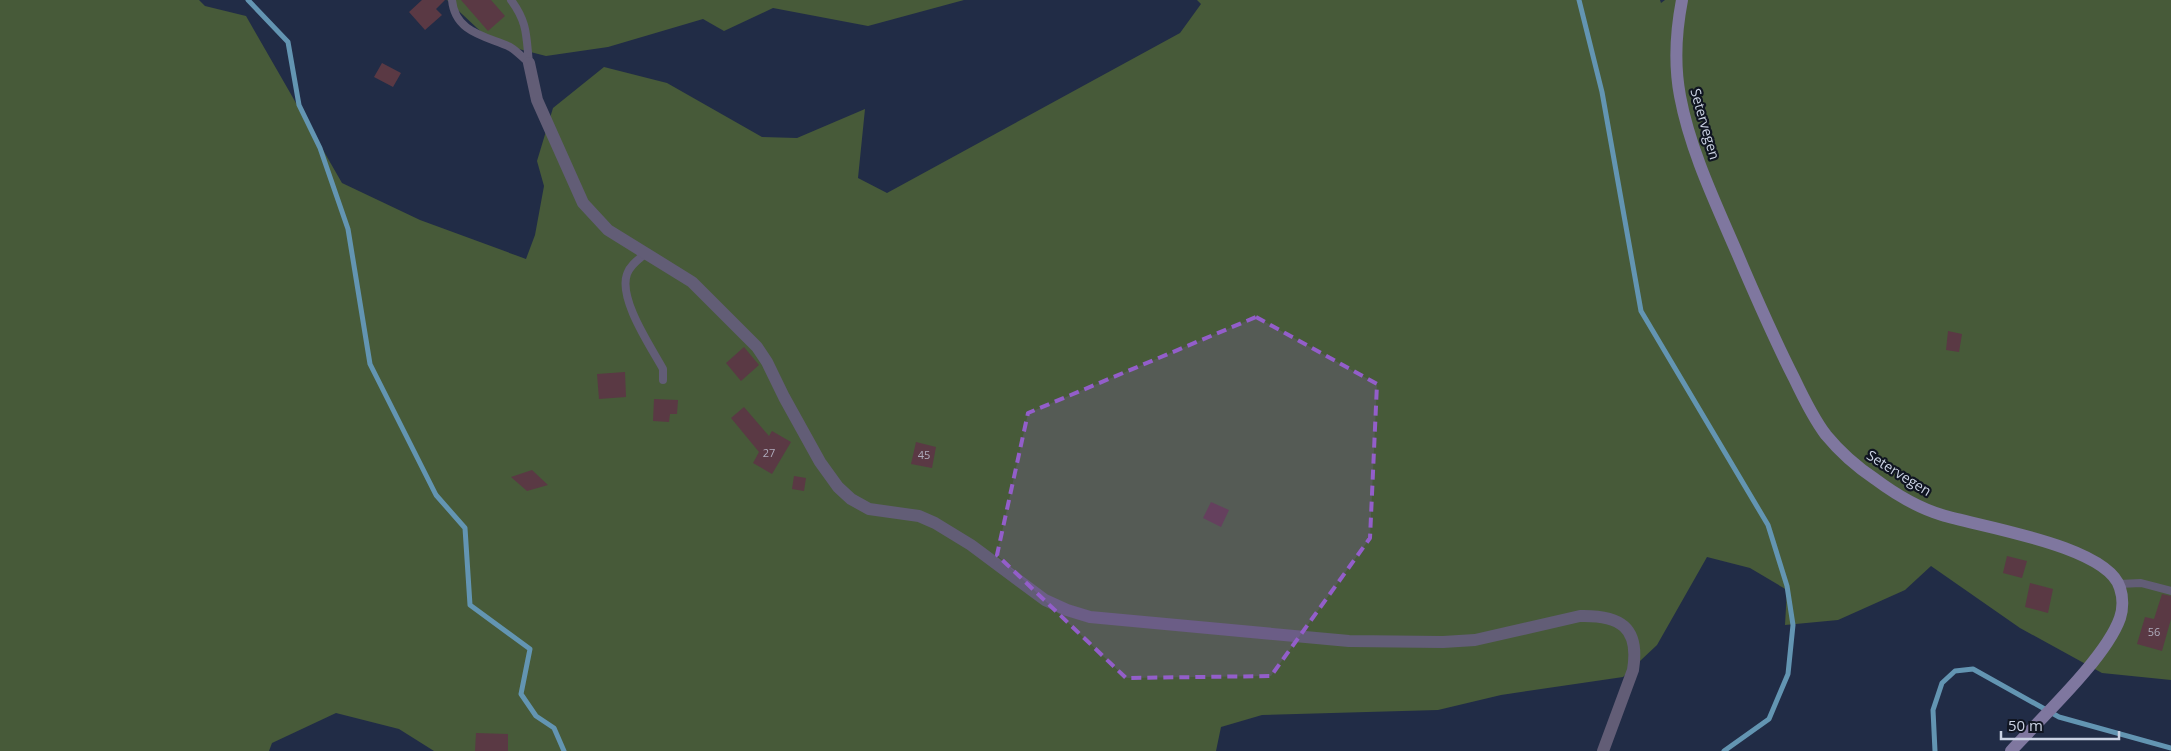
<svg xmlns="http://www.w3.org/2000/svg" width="2171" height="751" font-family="'Open Sans',sans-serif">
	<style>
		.green { fill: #475a39 }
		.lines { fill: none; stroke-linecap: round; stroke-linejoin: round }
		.stream { stroke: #6395b2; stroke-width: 5 }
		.building { fill: #5a3944 }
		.service { stroke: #625d76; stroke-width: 8 }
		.minor { stroke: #625d76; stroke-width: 12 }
		.secondary { stroke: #7f779f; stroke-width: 12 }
		.marked { fill: #935eca; fill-opacity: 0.2; stroke: #935eca; stroke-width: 4; stroke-dasharray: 10 6; stroke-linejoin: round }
		.labels { text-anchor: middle; stroke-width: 4.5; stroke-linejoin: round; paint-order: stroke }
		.number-label { font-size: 11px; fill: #afacbc }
		.street-label { font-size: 14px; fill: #cbd3e4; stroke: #101521 }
	</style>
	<rect width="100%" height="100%" fill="#212c46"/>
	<path class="green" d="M0,0H199L205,6L246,16L342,183L420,220L526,259L535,235L544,186L537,161L553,108L604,67L667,83L762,137L797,138L865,109L858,178L887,193L1180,33L1201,4L1197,0H1660L1661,3L1665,0H2171V680L2102,673L2020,628L1931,566L1905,590L1838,620L1785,625L1787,590L1750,568L1707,557L1657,645L1623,677L1501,695L1438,710L1262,715L1221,727L1216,751H434L399,729L336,713L272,743L269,751H0Z
		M447,0H964L868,26L773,8L724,31L703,19L608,47L546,56L492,42Z"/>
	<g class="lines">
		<path class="stream" d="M248,0L288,42L299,105L320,148L348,229L370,364L436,495L465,528L470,605L530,649L521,694L536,716L554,728L564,751
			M1579,0L1602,92L1641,311L1768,525L1787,586L1793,625L1788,674L1769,719L1724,751
			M1935,751L1933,710L1942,683L1955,671L1973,669L2059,717L2171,748"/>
	</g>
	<path class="building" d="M422,0H445L436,9L442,15L425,30L409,12Z
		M461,0H491L505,16L488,31Z
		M382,63L401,73L393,87L374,77Z
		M1948,331L1962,334L1959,352L1946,350Z
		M744,347L759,365L741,381L726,363Z
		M625,372L626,397L599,399L597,374Z
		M654,399L678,400L677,414H670L669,422L653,421Z
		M744,407L769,436L772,431L791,442L772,474L753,463L759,452L731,418Z
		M916,442L936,447L932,468L911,464Z
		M532,470L548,485L527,491L511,477Z
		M794,476L806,478L804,491L792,489Z
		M1211,502L1229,510L1221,527L1203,518Z
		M2007,556L2027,561L2022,578L2003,573Z
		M2030,583L2053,589L2048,613L2025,607Z
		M2162,594L2171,596V619L2162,651L2137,644L2145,617L2154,619Z
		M476,733L508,734V751H475Z"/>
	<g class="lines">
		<path class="service" d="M452,0C455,33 486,36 510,47C517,51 523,58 529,63
			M511,0C528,23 526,36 529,63
			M645,254C639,259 630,265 627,274C618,299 651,347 663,369V380
			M2119,584L2141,583L2171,591"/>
		<path class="minor" d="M529,63L537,100L583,203L608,230L692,282L757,347L767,362L784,397L820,462L838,487L851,499L869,509L919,516L935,523L971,545L1045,600L1067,610L1090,617L1349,641L1443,642L1475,640L1580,616C1620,615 1640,627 1633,670L1603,751"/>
		<path class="secondary" d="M1682,0C1676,31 1674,64 1680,96C1691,155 1720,212 1743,267C1759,304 1775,341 1794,378C1803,397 1813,418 1826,435C1840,452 1857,467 1875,479C1895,494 1919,508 1942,515C1981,527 2108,546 2120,588C2123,597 2123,609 2120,618C2106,658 2041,718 2011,751"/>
	</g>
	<path class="marked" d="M1256,317L1377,384L1370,538L1271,676L1126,678L997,555L1028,413Z"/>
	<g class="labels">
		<g class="number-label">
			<text x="769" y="457">27</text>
			<text x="924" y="459">45</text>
			<text x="2154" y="636">56</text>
		</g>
		<g class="street-label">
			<text transform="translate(1705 124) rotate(74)" y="5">Setervegen</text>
			<text transform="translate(1899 473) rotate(32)" y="5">Setervegen</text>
		</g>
	</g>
	<path d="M2001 731v8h118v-8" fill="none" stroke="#cbd3e4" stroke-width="2.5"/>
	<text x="2008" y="731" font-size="15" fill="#cbd3e4" stroke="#101521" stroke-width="4" paint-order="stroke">50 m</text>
</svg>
